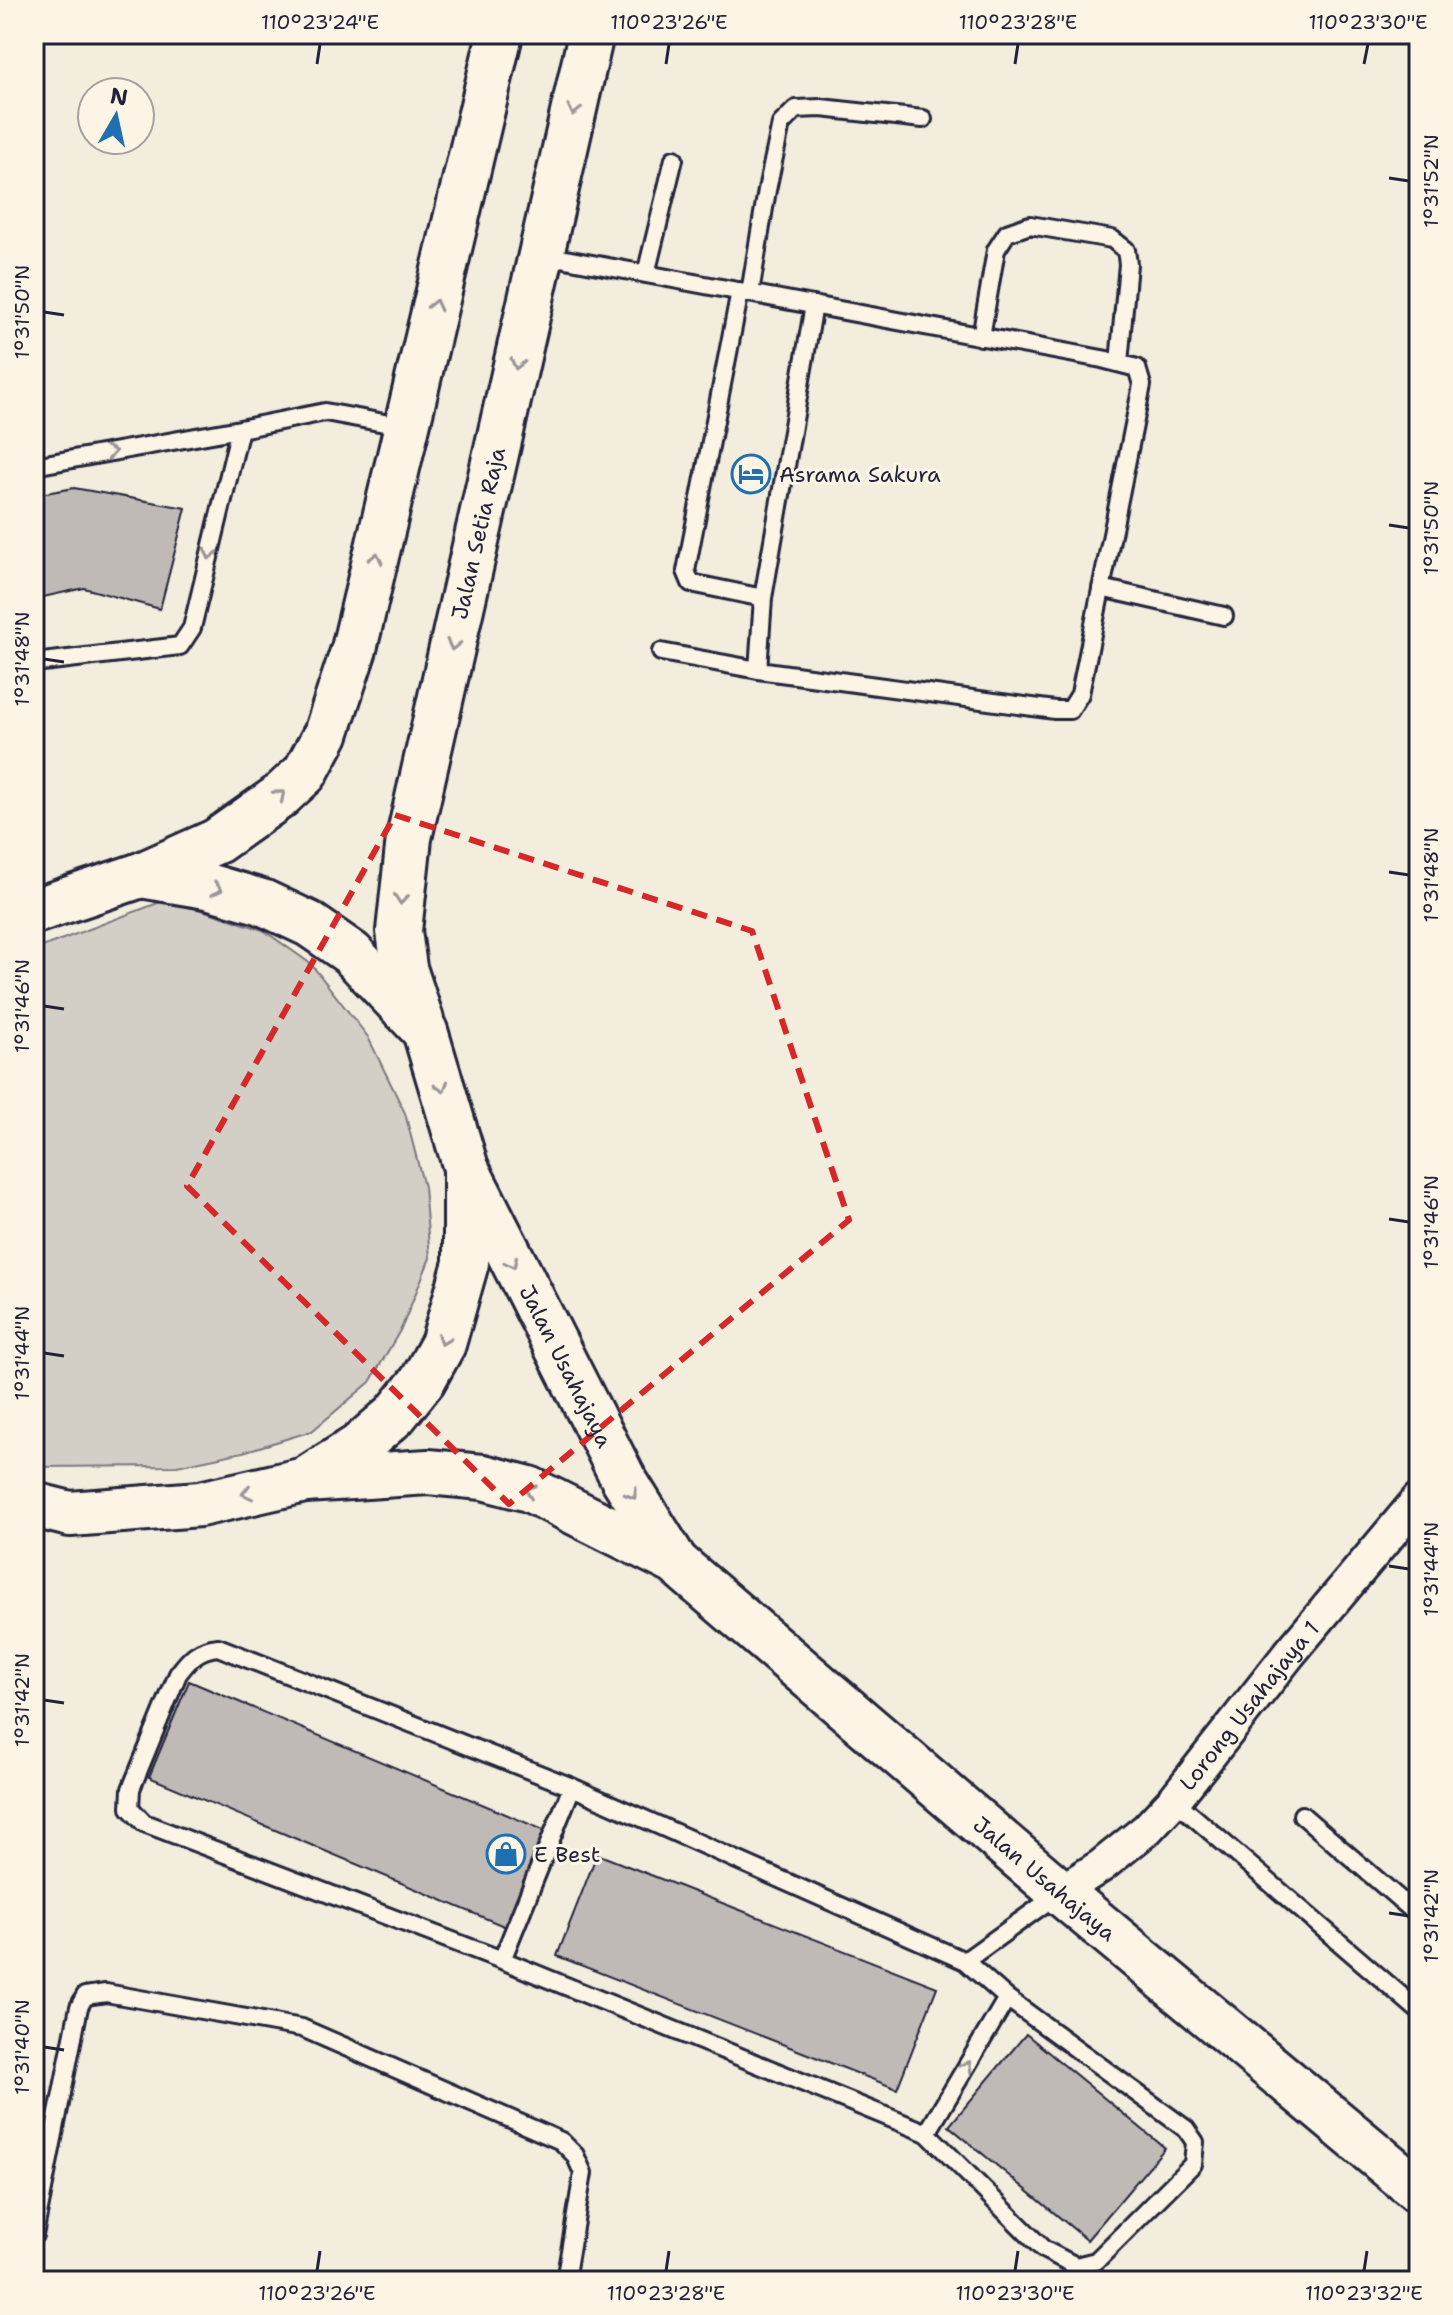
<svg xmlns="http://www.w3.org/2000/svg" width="1453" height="2315" font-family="'Shantell Sans',sans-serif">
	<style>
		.green { fill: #d4cfc6; stroke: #7b7880; stroke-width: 2 }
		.building { fill: #bfbab6; stroke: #22223b; stroke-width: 2 }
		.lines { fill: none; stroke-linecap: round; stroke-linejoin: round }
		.lane-casing { stroke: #22223b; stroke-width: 22 }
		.street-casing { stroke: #22223b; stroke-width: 38 }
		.secondary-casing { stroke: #22223b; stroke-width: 50 }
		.highway-casing { stroke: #22223b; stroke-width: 50 }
		.lane { stroke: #fcf5e5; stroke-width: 16 }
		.street { stroke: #fcf5e5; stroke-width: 32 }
		.secondary { stroke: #fcf5e5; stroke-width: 44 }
		.highway { stroke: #fcf5e5; stroke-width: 44 }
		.oneway { stroke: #9a9698 }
		.marked { fill: none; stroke: #d62828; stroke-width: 6; stroke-dasharray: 16 10; stroke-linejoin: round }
		.ticks { fill: none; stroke: #22223b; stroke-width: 3 }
		.labels { text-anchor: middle; stroke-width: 6; stroke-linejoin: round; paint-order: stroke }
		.poi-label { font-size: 22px; fill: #22223b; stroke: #fcf5e5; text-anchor: start }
		.street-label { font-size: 22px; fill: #22223b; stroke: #fcf5e5 }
		.neatline { fill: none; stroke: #22223b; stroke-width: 3 }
		.ticks-label { font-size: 20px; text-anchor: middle; fill: #22223b }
	</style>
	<rect width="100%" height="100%" fill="#f3edde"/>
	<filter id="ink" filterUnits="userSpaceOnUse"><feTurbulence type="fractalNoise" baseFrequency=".0125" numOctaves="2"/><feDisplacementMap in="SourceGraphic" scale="16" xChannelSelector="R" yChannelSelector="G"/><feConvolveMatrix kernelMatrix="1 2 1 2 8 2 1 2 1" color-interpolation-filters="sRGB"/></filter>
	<g filter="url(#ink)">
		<path class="green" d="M163,901L205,911L263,930L311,964L368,1037L405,1113L424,1187L430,1258L402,1327L370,1382L312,1431L243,1452L177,1466L34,1467V950Z"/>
		<path class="building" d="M74,488L186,508L160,609L84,588L34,599V495Z
			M189,1681L546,1831L506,1927L149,1777Z
			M597,1854L937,1987L897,2089L557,1956Z
			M1026,2034L1165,2148L1087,2240L949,2126Z"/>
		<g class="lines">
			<defs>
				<path id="lane" d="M544,255L1102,359L1137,368L1142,385L1080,694L1070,710H1055L758,670L763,598L691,583L686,571L740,291
					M646,274L674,159
					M750,293L767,190L781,124L796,109L821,108L923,119
					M981,337L996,250L1007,233L1030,225L1112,239L1126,250L1128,264L1119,363
					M240,429L325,412L406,427
					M34,466L240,429L192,628L180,646L34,663
					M1101,588L1224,616
					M763,598L814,305
					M661,652L758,670
					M218,1647L572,1787L965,1961L1007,1998L1186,2129L1195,2142L1193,2164L1096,2261L1076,2266L1043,2249L927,2133L502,1960L144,1823L130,1808L131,1789L178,1674C190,1658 198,1649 218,1647Z
					M1174,1800L1419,2011
					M1302,1815L1419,1916
					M502,1960L572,1787
					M965,1961L1058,1894
					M927,2133L1007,1998
					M34,2235L79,2007L85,1996L106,1993L302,2028L561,2141L575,2155L583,2173L565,2281"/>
				<g id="street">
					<path id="s1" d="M1060,1892L1101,1866L1147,1829L1174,1800L1289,1654L1419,1499"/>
				</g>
				<g id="secondary">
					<path id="s2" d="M466,1168L623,1478L674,1560"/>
					<path id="s3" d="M305,1480L428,1472L483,1477L529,1489L675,1562L1060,1892L1419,2191"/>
				</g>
				<g id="highway">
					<path d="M141,875L217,841L279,797L305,773L326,734L354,649L500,34"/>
					<path d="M34,911L141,875L207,886L262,902L309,924L351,953L425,1031L466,1168V1263L443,1344L423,1380L395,1415L358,1447L305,1480L200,1504L70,1514L34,1505"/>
					<path id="s4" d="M421,1020L404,968L399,931L409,838L591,34"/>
				</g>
			</defs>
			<use href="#lane" class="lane-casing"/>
			<use href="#street" class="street-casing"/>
			<use href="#secondary" class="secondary-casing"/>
			<use href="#highway" class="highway-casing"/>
			<use href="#lane" class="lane"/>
			<use href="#street" class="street"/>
			<use href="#secondary" class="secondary"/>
			<use href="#highway" class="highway"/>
		</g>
		<defs><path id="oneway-chevron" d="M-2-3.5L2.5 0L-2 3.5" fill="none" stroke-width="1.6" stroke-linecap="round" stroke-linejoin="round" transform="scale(2)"/></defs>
		<g class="oneway">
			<use href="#oneway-chevron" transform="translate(574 110) rotate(103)"/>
			<use href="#oneway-chevron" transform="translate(435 305) rotate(-77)"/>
			<use href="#oneway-chevron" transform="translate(517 364) rotate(103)"/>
			<use href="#oneway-chevron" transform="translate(111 452) rotate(-10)"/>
			<use href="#oneway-chevron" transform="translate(210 554) rotate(103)"/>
			<use href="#oneway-chevron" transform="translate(376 558) rotate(-77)"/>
			<use href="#oneway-chevron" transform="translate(453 645) rotate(103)"/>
			<use href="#oneway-chevron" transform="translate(280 795) rotate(-40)"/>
			<use href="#oneway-chevron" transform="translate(217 889) rotate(15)"/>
			<use href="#oneway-chevron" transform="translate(401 899) rotate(95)"/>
			<use href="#oneway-chevron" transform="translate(442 1087) rotate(73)"/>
			<use href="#oneway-chevron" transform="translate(512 1263) rotate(64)"/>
			<use href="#oneway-chevron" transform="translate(443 1340) rotate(111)"/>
			<use href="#oneway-chevron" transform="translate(530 1491) rotate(-160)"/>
			<use href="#oneway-chevron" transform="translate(247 1493) rotate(167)"/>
			<use href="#oneway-chevron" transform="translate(632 1494) rotate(58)"/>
			<use href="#oneway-chevron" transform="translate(967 2066) rotate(-59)"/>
		</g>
	</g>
	<path class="marked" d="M395,815L752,931L849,1220L509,1504L187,1186Z"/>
	<path class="ticks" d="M317,64L320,44M666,64L669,44M1015,64L1018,44M1364,64L1368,44M1389,178L1409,181M44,312L64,315M1389,525L1409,528M44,659L64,662M1389,872L1409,875M44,1006L64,1009M1389,1219L1409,1222M44,1353L64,1356M1389,1566L1409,1569M44,1700L64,1703M1389,1913L1409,1916M44,2047L64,2050M317,2271L320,2251M666,2271L669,2251M1015,2271L1018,2251M1364,2271L1367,2251"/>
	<defs>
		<symbol id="hotel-ring" viewBox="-11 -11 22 22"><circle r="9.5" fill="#fcf5e5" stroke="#1f6fb2" stroke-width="1.5"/><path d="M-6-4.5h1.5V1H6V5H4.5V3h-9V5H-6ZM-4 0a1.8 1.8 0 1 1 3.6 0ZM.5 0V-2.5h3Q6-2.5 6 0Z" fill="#1f6fb2"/></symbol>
		<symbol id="shop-ring" viewBox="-11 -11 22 22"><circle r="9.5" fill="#fcf5e5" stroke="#1f6fb2" stroke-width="1.5"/><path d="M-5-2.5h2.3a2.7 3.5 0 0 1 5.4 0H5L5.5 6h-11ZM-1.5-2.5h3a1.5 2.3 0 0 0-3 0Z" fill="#1f6fb2"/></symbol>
	</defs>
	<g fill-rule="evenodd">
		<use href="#hotel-ring" x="729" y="452" width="44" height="44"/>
		<use href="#shop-ring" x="484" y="1832" width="44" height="44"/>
	</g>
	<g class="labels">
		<g class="poi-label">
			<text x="779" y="482">Asrama Sakura</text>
			<text x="534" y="1862">E Best</text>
		</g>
		<g class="street-label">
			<text dy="8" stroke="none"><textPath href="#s4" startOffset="498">Jalan Setia Raja</textPath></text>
			<text dy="8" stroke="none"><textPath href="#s2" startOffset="222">Jalan Usahajaya</textPath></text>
			<text dy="8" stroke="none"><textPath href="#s1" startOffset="268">Lorong Usahajaya 1</textPath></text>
			<text dy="8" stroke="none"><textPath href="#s3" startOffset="876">Jalan Usahajaya</textPath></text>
		</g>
	</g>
	<rect width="1453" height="2315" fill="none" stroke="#fcf5e5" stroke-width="88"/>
	<g transform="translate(116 116) rotate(9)"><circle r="38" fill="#fcf5e5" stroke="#a5a1a1" stroke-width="2"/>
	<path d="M0-6L14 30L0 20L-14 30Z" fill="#1f6fb2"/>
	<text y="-12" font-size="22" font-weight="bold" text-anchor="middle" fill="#22223b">N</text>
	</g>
	<rect x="44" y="44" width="1365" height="2227" class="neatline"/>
	<g class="ticks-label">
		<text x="320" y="29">110°23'24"E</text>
		<text x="669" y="29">110°23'26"E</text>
		<text x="1018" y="29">110°23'28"E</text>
		<text x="1368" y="29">110°23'30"E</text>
		<text transform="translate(1431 181) rotate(-90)" y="7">1°31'52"N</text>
		<text transform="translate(22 312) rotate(-90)" y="7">1°31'50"N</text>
		<text transform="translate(1431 528) rotate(-90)" y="7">1°31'50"N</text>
		<text transform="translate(22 659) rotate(-90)" y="7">1°31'48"N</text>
		<text transform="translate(1431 875) rotate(-90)" y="7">1°31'48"N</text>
		<text transform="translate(22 1006) rotate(-90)" y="7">1°31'46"N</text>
		<text transform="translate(1431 1222) rotate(-90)" y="7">1°31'46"N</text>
		<text transform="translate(22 1353) rotate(-90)" y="7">1°31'44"N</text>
		<text transform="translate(1431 1569) rotate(-90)" y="7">1°31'44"N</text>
		<text transform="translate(22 1700) rotate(-90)" y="7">1°31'42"N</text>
		<text transform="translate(1431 1916) rotate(-90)" y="7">1°31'42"N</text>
		<text transform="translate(22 2047) rotate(-90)" y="7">1°31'40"N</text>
		<text x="317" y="2300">110°23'26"E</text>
		<text x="666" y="2300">110°23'28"E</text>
		<text x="1015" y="2300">110°23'30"E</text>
		<text x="1364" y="2300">110°23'32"E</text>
	</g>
</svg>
